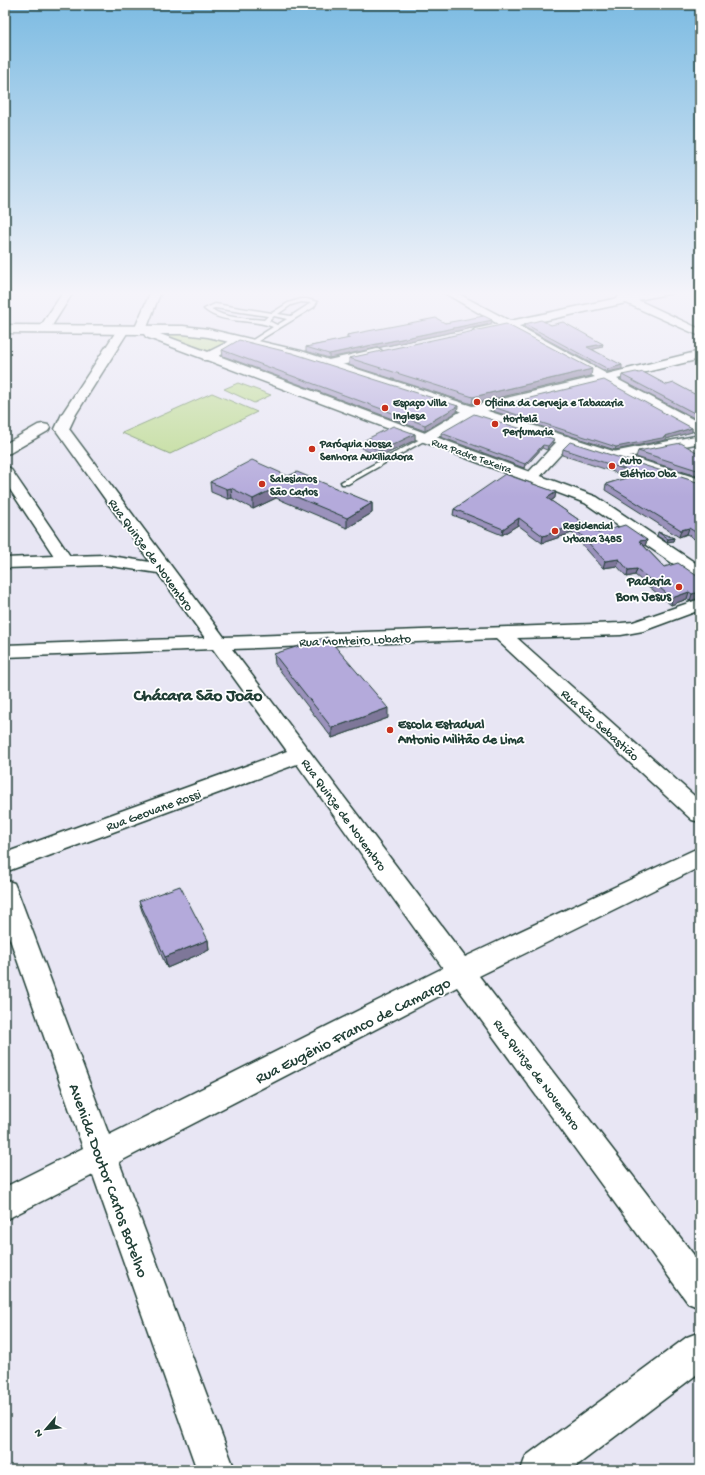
<svg xmlns="http://www.w3.org/2000/svg" width="705" height="1475" font-family="'Gochi Hand',sans-serif">
	<style>
		.green { fill: #bedb93; stroke: #6e8c64 }
		.lines { fill: none; stroke-linecap: round; stroke-linejoin: round }
		.lane-casing { stroke: #1f3d34; stroke-width: 3 }
		.street-casing { stroke: #1f3d34; stroke-width: 3 }
		.secondary-casing { stroke: #1f3d34; stroke-width: 3 }
		.lane { fill: #fff; fill-rule: evenodd }
		.street { fill: #fff; fill-rule: evenodd }
		.secondary { fill: #fff; fill-rule: evenodd }
		.wall { fill: #9b92bc; stroke: #1f3d34 }
		.shaded-wall { fill: #7e7799; stroke: #1f3d34 }
		.building { fill: #b4aadb; stroke: #1f3d34 }
		.poi-dot { fill: #c8321e; stroke: #fff; stroke-width: 1.5 }
		.labels { text-anchor: middle; stroke-width: 3.5; stroke-linejoin: round; paint-order: stroke }
		.far-poi-label { font-size: 11px; font-weight: bold; fill: #1f3d34; stroke: #fff; text-anchor: start }
		.far-street-label { font-size: 11px; fill: #1f3d34; stroke: #fff }
		.street-label { font-size: 13px; fill: #1f3d34; stroke: #fff }
		.poi-label { font-size: 13px; font-weight: bold; fill: #1f3d34; stroke: #fff; text-anchor: end }
		.near-street-label { font-size: 16px; fill: #1f3d34; stroke: #fff }
		.district-label { font-size: 17px; font-weight: bold; fill: #1f3d34; stroke: #fff }
	</style>
	<rect width="100%" height="100%" fill="#e8e6f4"/>
	<filter id="ink" filterUnits="userSpaceOnUse"><feTurbulence type="fractalNoise" baseFrequency=".025" numOctaves="2"/><feDisplacementMap in="SourceGraphic" scale="8" xChannelSelector="R" yChannelSelector="G"/><feConvolveMatrix kernelMatrix="1 2 1 2 8 2 1 2 1" color-interpolation-filters="sRGB"/></filter>
	<g filter="url(#ink)">
		<path class="green" d="M181,331L234,342L216,351L204,353L165,336L170,333Z
			M238,383L271,395L254,403L224,389Z
			M212,393L257,412L170,454L122,433Z"/>
		<g class="lines">
			<defs>
				<path id="lane" d="M301,299H307L317,302L314,307L250,346L248,345V343L273,327C252,318 222,325 204,309L215,304L272,313L288,303ZM301,302L311,303L291,316L278,314L291,305ZM215,308L268,316L264,320C247,318 226,319 211,309ZM274,316L287,319L277,325L269,321Z
					M424,437L429,438L348,484H342L341,482Z"/>
				<path id="street" d="M64,291H74L48,332H40L38,330Z
					M151,291H161L146,330L144,332H136L134,330Z
					M441,291H453L510,321L618,298V295L622,294L629,296L655,291H673L672,293L638,300L700,329V336L626,303L519,326L607,374L700,351V359L617,379L700,423V433L695,432L604,382L478,413L431,441L426,442L421,441L419,438L421,435L468,407L595,377L507,329L479,334L475,333L473,331L475,329L498,324Z
					M123,327L127,328L129,330L76,414L69,429L224,637L621,623L633,622L700,599V610L643,631L621,635L517,638L700,801V822L692,820L496,639L232,649L465,957L700,847V867L479,976L700,1263V1308L688,1303L457,987L119,1162L235,1470H197L93,1175L5,1220V1187L83,1148L5,925V880L14,883L17,890L109,1135L443,968L297,764L5,872V853L287,751L213,649L5,657V645L205,638L158,573L104,565L5,568V558L54,556L5,482V467L10,468L70,556L104,555L150,562L55,429L62,414L117,330L119,328Z
					M238,337L242,339L244,341L242,343L212,360H204L202,357L204,354Z
					M377,349L381,350L383,353L381,356L328,368L324,367L322,364L324,361Z
					M43,424L48,425L50,428L48,431L10,453L5,454V444L38,425Z
					M700,435V443L613,460L608,459L606,456L608,453L613,452Z
					M566,436L571,437L573,440L571,443L537,480L532,481L527,480L525,477L527,474L561,437Z
					M700,1332V1372L571,1470H521L526,1456L687,1337Z"/>
				<path id="secondary" d="M5,325L183,326L208,329L301,351L700,479V489L293,357L208,337L183,334H160L597,497L700,566V579L694,578L585,503L146,337L144,334L5,333Z"/>
			</defs>
			<use href="#lane" class="lane-casing"/>
			<use href="#street" class="street-casing"/>
			<use href="#secondary" class="secondary-casing"/>
			<use href="#lane" class="lane"/>
			<use href="#street" class="street"/>
			<use href="#secondary" class="secondary"/>
		</g>
		<path class="wall" d="M445,323L491,324L329,358L306,351V347L347,339V335Z
			M525,324L551,325L602,347L592,349L622,369L607,372L524,327Z
			M222,350L458,406L457,412L425,431L223,356Z
			M349,358L591,376L472,404L349,365Z
			M622,375L667,385L700,397V421L621,380Z
			M493,407L692,428V432L666,439V440L615,450L493,411Z
			M441,433L553,443L547,450L542,448L524,468L441,437Z
			M415,434V440L380,457L361,448V442Z
			M563,449L700,483V543L687,534L679,537L605,490L606,484L629,477L562,455Z
			M638,451L700,454V477L636,457Z
			M288,476L372,503V513L347,528L276,498L253,509L232,498L228,499L211,492L210,482Z
			M555,498L551,501L598,533L647,540L645,546H644L664,567L700,578L690,601L687,599L671,605L635,575L627,577L617,566L603,568L572,533L542,543L518,525L502,535L453,515L454,509Z
			M658,532L674,538L673,541L667,542L657,536Z
			M274,654L388,718L332,738L275,664Z
			M139,901L208,940L209,950L167,968L142,911Z"/>
		<path class="shaded-wall" d="M492,320L491,324L329,358V354Z
			M603,344L602,347L587,351V347Z
			M622,365V369L607,372L608,369Z
			M592,369L591,376L472,404L473,397Z
			M458,406L457,412L425,431V425Z
			M692,428V432L666,439V440L615,450L616,447L665,436Z
			M415,434V440L380,457V451Z
			M554,439L553,443L547,450L548,446Z
			M543,445L542,448L524,468L525,464Z
			M231,488L232,498L228,499L227,489Z
			M275,488L276,498L253,509V499Z
			M556,492L555,498L546,504L547,498Z
			M372,503V513L347,528V518Z
			M519,518L518,525L502,535L503,529Z
			M573,526L572,533L542,543L543,536Z
			M689,528L687,534L679,537L681,530Z
			M674,538L673,541L667,542L668,539Z
			M647,540L645,546L638,548L639,541Z
			M619,559L617,566L603,568L605,561Z
			M637,569L635,575L627,577L628,570Z
			M689,592L687,599L671,605L672,598Z
			M700,592V598L690,601L692,594Z
			M388,708V718L332,738V728Z
			M208,940L209,950L167,968L165,957Z"/>
		<path class="building" d="M484,316L492,320L329,354L306,347L350,338L347,335L436,318L445,323Z
			M541,320L551,325L563,322L603,344L587,347L622,365L608,369L525,324Z
			M506,324L592,369L473,397L349,358Z
			M239,340L292,353L458,406L425,425L222,350Z
			M636,372L639,373L643,372L667,385L674,383L700,397V416L622,375Z
			M604,380L692,428L665,436L667,437L616,447L493,407Z
			M474,414L554,439L548,446L543,445L525,464L441,433Z
			M393,426L415,434L380,451L361,442Z
			M570,442L700,483V535L689,528L681,530L606,484L639,474L563,449Z
			M681,443L700,454V471L638,451Z
			M252,460L288,476L297,472L372,503L347,518L275,488L253,499L231,488L227,489L210,482Z
			M505,474L556,492L547,498L598,533L625,525L647,540L639,541L664,567L678,563L700,578V592L692,594L689,592L672,598L637,569L628,570L619,559L605,561L573,526L543,536L519,518L503,529L454,509Z
			M658,532L674,538L668,539Z
			M327,637L388,708L332,728L274,654Z
			M180,886L208,940L165,957L139,901Z"/>
	</g>
	<linearGradient id="sky" x2="0" y2="1"><stop stop-color="#7cbbe2"/><stop offset="0.59" stop-color="#f5f4fa"/><stop offset="1" stop-color="#f5f4fa" stop-opacity="0"/></linearGradient>
	<rect width="705" height="497" fill="url(#sky)"/>
	<g class="poi-dot">
		<circle cx="477" cy="402" r="4"/>
		<circle cx="385" cy="408" r="4"/>
		<circle cx="495" cy="424" r="4"/>
		<circle cx="312" cy="449" r="4"/>
		<circle cx="612" cy="466" r="4"/>
		<circle cx="262" cy="484" r="4"/>
		<circle cx="555" cy="531" r="4"/>
		<circle cx="679" cy="587" r="4"/>
		<circle cx="390" cy="730" r="4"/>
	</g>
	<g class="labels">
		<g class="far-poi-label">
			<text x="393" y="406">Espaço Villa<tspan x="393" dy="13">Inglesa</tspan></text>
			<text x="485" y="406">Oficina da Cerveja e Tabacaria</text>
			<text x="503" y="422">Hortelã<tspan x="503" dy="13">Perfumaria</tspan></text>
			<text x="320" y="447">Paróquia Nossa<tspan x="320" dy="13">Senhora Auxiliadora</tspan></text>
			<text x="620" y="464">Auto<tspan x="620" dy="13">Elétrico Oba</tspan></text>
			<text x="270" y="482">Salesianos<tspan x="270" dy="13">São Carlos</tspan></text>
			<text x="563" y="529">Residencial<tspan x="563" dy="13">Urbana 3485</tspan></text>
		</g>
		<g class="far-street-label">
			<text transform="translate(472 455) rotate(20)" y="4">Rua Padre Texeira</text>
		</g>
		<g class="street-label">
			<text transform="translate(152 554) rotate(54)" y="5">Rua Quinze de Novembro</text>
			<text transform="translate(355 639) rotate(-2)" y="5">Rua Monteiro Lobato</text>
			<text transform="translate(601 724) rotate(42)" y="5">Rua São Sebastião</text>
			<text transform="translate(153 809) rotate(-20)" y="5">Rua Geovane Rossi</text>
			<text transform="translate(345 814) rotate(54)" y="5">Rua Quinze de Novembro</text>
			<text transform="translate(538 1074) rotate(53)" y="5">Rua Quinze de Novembro</text>
		</g>
		<g class="poi-label">
			<text x="671" y="585">Padaria<tspan x="671" dy="15">Bom Jesus</tspan></text>
			<text x="398" y="728" text-anchor="start">Escola Estadual<tspan x="398" dy="15">Antonio Militão de Lima</tspan></text>
		</g>
		<g class="near-street-label">
			<text transform="translate(352 1029) rotate(-27)" y="6">Rua Eugênio Franco de Camargo</text>
			<text transform="translate(110 1180) rotate(70)" y="6">Avenida Doutor Carlos Botelho</text>
		</g>
		<g class="district-label">
			<text x="198" y="700">Chácara São João</text>
		</g>
	</g>
	<rect width="705" height="1475" fill="none" stroke="#fff" stroke-width="20"/>
	<rect x="10" y="10" width="685" height="1455" fill="none" stroke="#1f3d34" stroke-width="1.5" filter="url(#ink)"/>
	<g transform="translate(46 1429) rotate(242)" stroke="#ffffff" stroke-width="3" paint-order="stroke">
	<path d="M0-3L7 15L0 10L-7 15Z" fill="#1f3d34"/>
	<text y="-6" font-size="11" font-weight="bold" text-anchor="middle" fill="#1f3d34">N</text>
	</g>
</svg>
